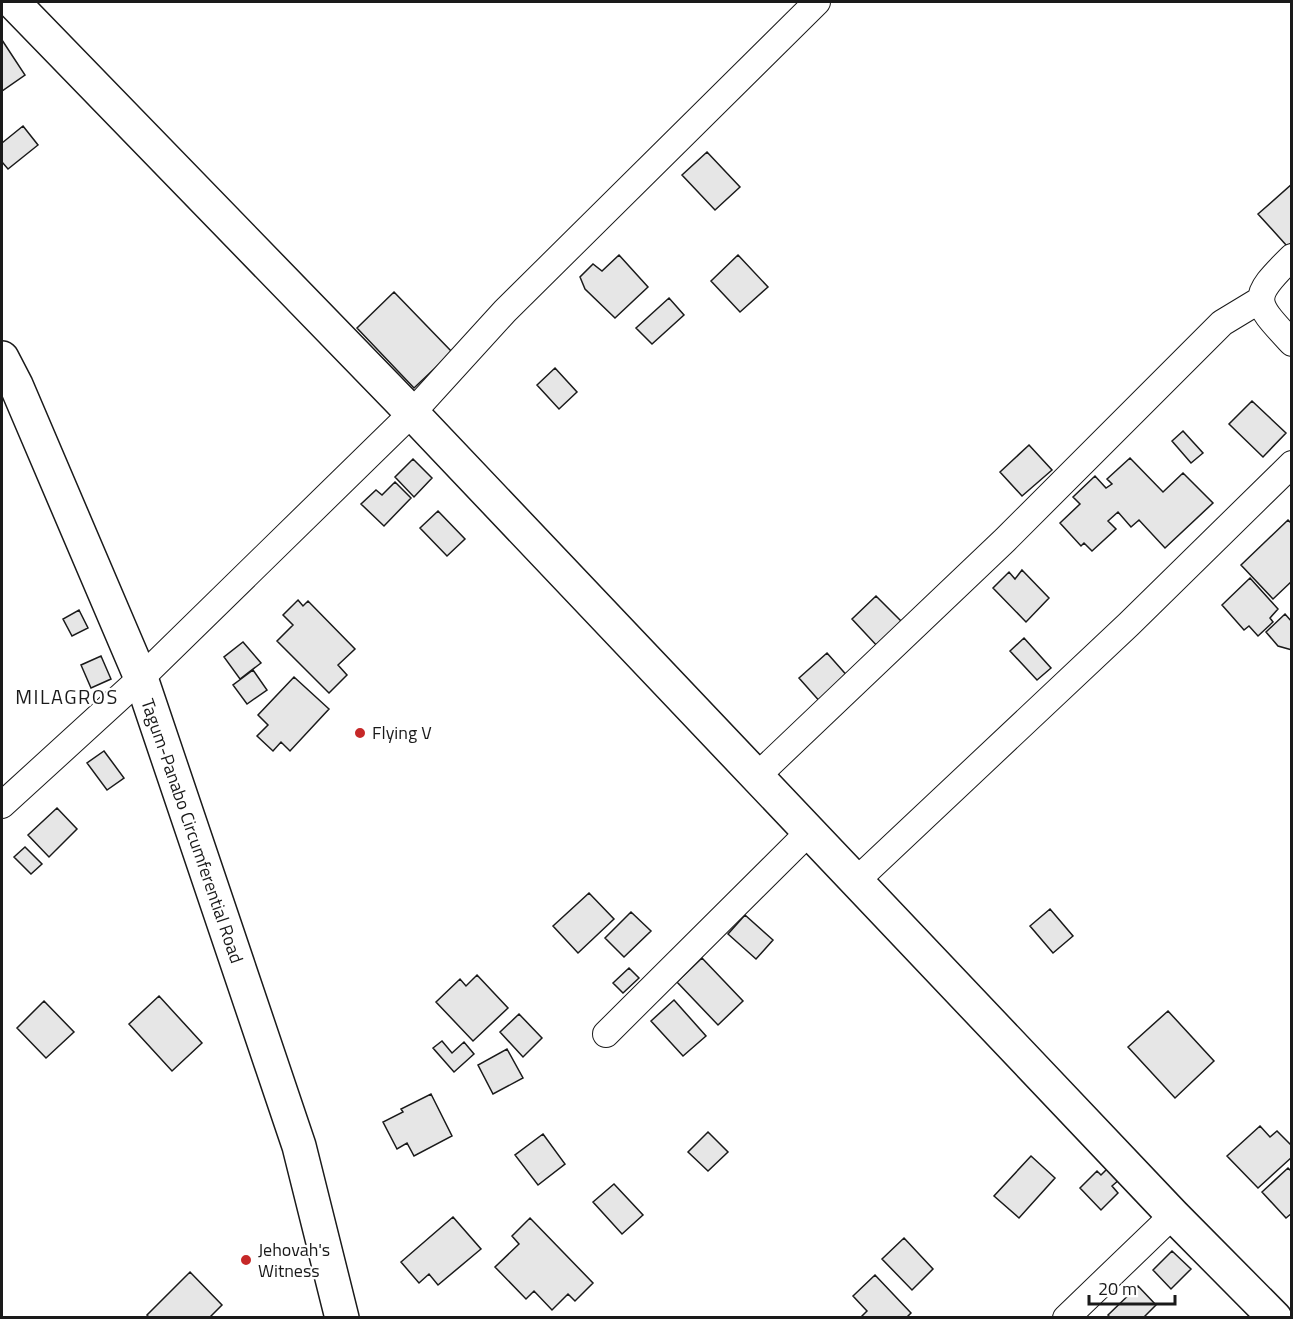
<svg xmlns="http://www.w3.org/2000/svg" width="1293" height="1319" font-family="'Titillium Web',sans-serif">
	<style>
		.building { fill: #e6e6e6; stroke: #1a1a1a; stroke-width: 1.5 }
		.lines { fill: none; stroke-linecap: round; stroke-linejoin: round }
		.street-casing { stroke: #1a1a1a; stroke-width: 28 }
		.secondary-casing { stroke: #1a1a1a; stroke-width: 36 }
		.primary-casing { stroke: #1a1a1a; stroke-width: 36 }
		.street { stroke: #fff; stroke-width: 26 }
		.secondary { stroke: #fff; stroke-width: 33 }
		.primary { stroke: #fff; stroke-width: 33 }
		.poi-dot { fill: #c62828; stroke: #fff; stroke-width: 2 }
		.labels { text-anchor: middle; stroke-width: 4.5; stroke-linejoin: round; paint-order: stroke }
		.poi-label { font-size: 18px; fill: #1a1a1a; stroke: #fff; text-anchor: start }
		.street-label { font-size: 18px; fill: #1a1a1a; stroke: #fff }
		.neighbourhood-label { font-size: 20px; letter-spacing: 1.5px; fill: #1a1a1a; stroke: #fff }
	</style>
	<rect width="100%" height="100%" fill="#fff"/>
	<path class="building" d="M2,40L25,75L2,91Z
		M23,126L38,145L8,169L2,162V143Z
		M707,152L740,187L715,210L682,175Z
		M1292,184V243L1287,246L1258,214Z
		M619,255L648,287L615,318L585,289L580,277L593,264L602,271Z
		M738,255L768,287L740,312L711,281Z
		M394,292L452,352L414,388L357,328Z
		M669,298L684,315L652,344L636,328Z
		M555,368L577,392L559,409L537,385Z
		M1252,401L1286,433L1263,457L1229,424Z
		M1183,431L1203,453L1191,463L1172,441Z
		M1029,445L1052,470L1022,496L1000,472Z
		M1130,458L1163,492L1183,473L1213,503L1165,548L1139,520L1131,527L1118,512L1108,521L1116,529L1092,551L1084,543L1081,546L1060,523L1080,504L1073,497L1095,476L1106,488L1112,484L1107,479Z
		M413,459L432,478L414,497L395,477Z
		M395,482L411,498L384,526L361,504L376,490L382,495Z
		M438,511L465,539L447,556L420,528Z
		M1288,520L1292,524V581L1273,599L1241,565Z
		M1022,570L1049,598L1026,622L993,588L1009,572L1015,579Z
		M1250,578L1278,609L1270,618L1273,622L1258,636L1249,626L1244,630L1222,605Z
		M876,596L904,624L879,648L852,619Z
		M298,600L303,606L308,601L355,649L338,665L347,675L329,693L277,641L293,625L283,615Z
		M79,610L88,628L72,636L63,619Z
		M1285,614L1292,622V650L1278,646L1266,632Z
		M1024,638L1051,668L1037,680L1010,651Z
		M243,642L261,663L240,679L224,657Z
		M827,653L850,679L822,704L799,678Z
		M101,656L111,679L91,688L81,665Z
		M253,670L267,690L247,704L233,685Z
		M294,677L329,709L290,751L281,742L273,751L257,736L268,725L258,715Z
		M104,751L124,778L107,790L87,763Z
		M57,808L77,829L49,857L28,835Z
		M25,847L42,864L31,874L14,857Z
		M589,893L614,919L578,953L553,926Z
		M1050,909L1073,936L1053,953L1030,926Z
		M631,912L651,931L624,957L605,938Z
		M745,915L773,940L756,959L728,934Z
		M702,958L743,1001L718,1025L677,982Z
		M629,968L639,978L623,993L613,983Z
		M477,975L508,1008L473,1041L436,1002L460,979L466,986Z
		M159,996L202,1043L172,1071L129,1024Z
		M674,1000L706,1036L683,1056L651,1021Z
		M44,1001L74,1032L46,1058L17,1028Z
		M1168,1011L1214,1061L1175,1098L1128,1047Z
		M519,1014L542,1038L523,1057L500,1032Z
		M442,1041L452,1053L464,1042L474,1054L454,1072L433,1048Z
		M507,1049L523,1078L493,1094L478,1065Z
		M431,1094L452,1136L414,1156L407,1143L397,1149L383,1122L403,1112L401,1109Z
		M1260,1126L1270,1137L1277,1131L1292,1146V1157L1258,1188L1227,1156Z
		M708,1132L728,1152L708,1171L688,1152Z
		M543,1134L565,1164L538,1185L515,1155Z
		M1031,1156L1055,1178L1019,1218L994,1196Z
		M1109,1167L1120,1179L1112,1186L1118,1193L1101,1210L1080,1188L1097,1171L1101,1175Z
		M1288,1168L1292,1172V1213L1286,1218L1262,1192Z
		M614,1184L643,1215L622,1234L593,1202Z
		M453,1217L481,1249L438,1285L429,1274L419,1283L401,1262Z
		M530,1218L593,1283L575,1301L568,1294L552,1310L534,1291L526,1299L495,1267L519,1244L512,1236Z
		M904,1238L933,1269L912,1290L882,1259Z
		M1172,1251L1191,1269L1171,1289L1153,1270Z
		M190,1272L222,1305L209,1318H150L147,1315Z
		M875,1275L911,1313L906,1318H860L867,1311L853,1296Z
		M1138,1286L1156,1305L1143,1318H1111L1108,1315Z"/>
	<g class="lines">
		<defs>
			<path id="street" d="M1292,257C1249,299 1253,301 1292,343
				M756,777L1005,540L1222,323L1260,300
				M2,805L141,678L412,413L505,311L817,2
				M856,881L1129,624L1292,464
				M606,1034L809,832
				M1066,1318L1173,1215"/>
			<path id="secondary" d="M13,2L412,413L1173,1215L1275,1318"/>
			<path id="primary" d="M2,358L16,385L141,678L299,1146L342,1318"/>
		</defs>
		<use href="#street" class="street-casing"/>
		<use href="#secondary" class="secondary-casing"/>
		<use href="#primary" class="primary-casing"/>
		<use href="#street" class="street"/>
		<use href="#secondary" class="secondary"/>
		<use href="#primary" class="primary"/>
	</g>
	<g class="poi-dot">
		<circle cx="360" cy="733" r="6"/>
		<circle cx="246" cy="1260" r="6"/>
	</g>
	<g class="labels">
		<g class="poi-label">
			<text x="372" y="739">Flying V</text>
			<text x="258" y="1256">Jehovah's<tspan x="258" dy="21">Witness</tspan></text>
		</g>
		<g class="street-label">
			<text transform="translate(192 831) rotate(71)" y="6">Tagum-Panabo Circumferential Road</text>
		</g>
		<g class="neighbourhood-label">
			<text x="67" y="704">MILAGROS</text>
		</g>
	</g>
	<rect width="1293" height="1319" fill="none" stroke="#1a1a1a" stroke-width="6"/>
	<path d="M1089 1295v9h86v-9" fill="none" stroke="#1a1a1a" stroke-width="3"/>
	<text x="1098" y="1295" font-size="18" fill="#1a1a1a" stroke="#ffffff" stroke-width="4.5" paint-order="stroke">20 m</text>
</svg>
